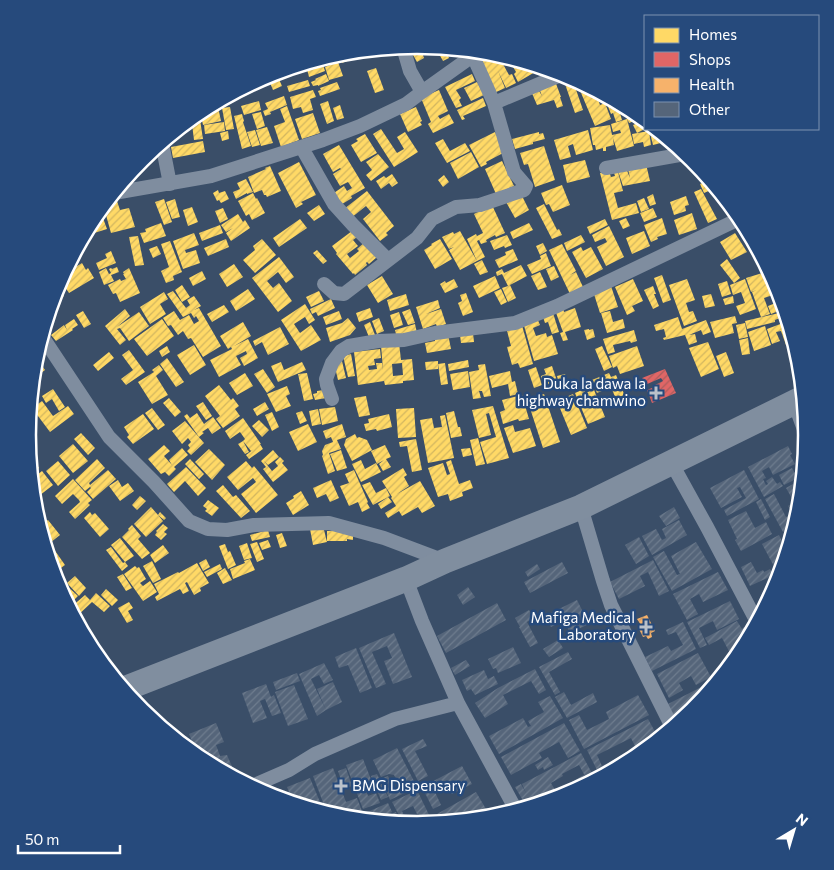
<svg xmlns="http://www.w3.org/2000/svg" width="834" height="870" font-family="Commissioner,sans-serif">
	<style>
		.homes { fill: url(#homes-hatch); fill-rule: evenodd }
		.shops { fill: url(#shops-hatch) }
		.health { fill: url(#health-hatch) }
		.building { fill: url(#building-hatch) }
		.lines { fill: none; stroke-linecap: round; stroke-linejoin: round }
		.street { stroke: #7f8d9f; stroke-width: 14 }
		.highway { stroke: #808e9f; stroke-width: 25 }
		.poi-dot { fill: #bac1ca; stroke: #264a7c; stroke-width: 2 }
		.labels { text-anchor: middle; stroke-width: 5; stroke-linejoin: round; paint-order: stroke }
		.poi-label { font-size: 15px; fill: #fff; stroke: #264a7c; text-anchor: end }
		.rim { fill: none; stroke: #fff; stroke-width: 2.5 }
	</style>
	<defs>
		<pattern id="homes-hatch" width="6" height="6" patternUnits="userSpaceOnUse" patternTransform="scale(1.25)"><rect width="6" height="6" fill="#ffd966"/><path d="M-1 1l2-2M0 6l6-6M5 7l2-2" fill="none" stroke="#d2b660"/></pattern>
		<pattern id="shops-hatch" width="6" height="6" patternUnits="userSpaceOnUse" patternTransform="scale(1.25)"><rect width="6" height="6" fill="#e06666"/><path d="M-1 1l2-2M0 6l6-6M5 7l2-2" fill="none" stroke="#ac5d5d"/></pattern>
		<pattern id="health-hatch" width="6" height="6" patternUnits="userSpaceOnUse" patternTransform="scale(1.25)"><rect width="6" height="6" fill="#f6b26b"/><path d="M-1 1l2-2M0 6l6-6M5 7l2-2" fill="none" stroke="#cc9863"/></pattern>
		<pattern id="building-hatch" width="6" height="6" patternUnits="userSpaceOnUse" patternTransform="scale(1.25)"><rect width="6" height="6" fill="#55657a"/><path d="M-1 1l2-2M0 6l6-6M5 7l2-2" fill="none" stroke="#6e7c8e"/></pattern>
	</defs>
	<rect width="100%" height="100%" fill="#3a4e68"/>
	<path class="homes" d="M408,46H417L429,47L431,50L423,55L424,58L417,62Z
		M431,47L440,48L442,51L445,49L449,58L443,61L438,52L435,54Z
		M354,52L347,55L350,60L342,63L338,54Z
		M495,53L498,55L509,75L512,74L516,83L506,88L498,71L505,88L494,93L478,60Z
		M508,58L531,65L535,72L518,82L514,74L516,72Z
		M321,59L325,71L309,77L306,65Z
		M338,62L343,76L329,80L325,67Z
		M376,68L384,90L375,93L367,71Z
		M326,74L329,81L318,86V85L313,86L311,82L316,80L315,79Z
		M472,74L475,81L456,90L461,98L459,100L462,106L456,108L445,87Z
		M277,75L282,86L273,90L268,78Z
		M572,78L583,110L575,113L564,81Z
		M308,80L310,86L289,92L287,86Z
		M555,81L561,97H560L563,106L557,108L554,100L537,105L531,91L538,89L542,96L539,88Z
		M576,81L602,94L603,97L598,99L600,105L605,103L611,119L595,126Z
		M337,82L340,89L320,96L318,91L321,90L320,88Z
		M477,82L484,95L471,101L464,88Z
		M313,90L316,97L310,99L313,110L303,113L301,107L293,109L290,97Z
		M439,90L448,111L438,116L440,119L449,114L454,123L433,133L428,124L431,122L421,98Z
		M284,96L287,105L270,112L271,114L265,116L263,111L268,109L265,103Z
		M604,96L617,102L618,106L609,109Z
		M483,98L486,106L463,116L465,119L462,120L457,110Z
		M259,101L261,110L244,115L241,106Z
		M328,101L334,121L327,124L320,104Z
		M620,104L634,111L642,118L629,123Z
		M340,105L344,118L337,120L333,108Z
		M287,106L299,140L281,147L274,126L285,122L280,109Z
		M218,107L221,121L203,125L200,111Z
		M230,107L234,129L226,130L222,108Z
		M416,107L422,121L420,122L422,125L408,132L400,114Z
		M618,107L622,120L616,122L613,113L611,114L609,109Z
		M261,112L265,126L257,129L252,114Z
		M199,113L203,139L194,140L192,124L184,125Z
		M313,113L320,133L302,139L295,119Z
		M242,114L244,121L243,122L251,146L242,149L234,116Z
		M627,119L634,146L617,151L613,138L614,145L606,147V151H603V148L596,150L595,145H593L590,128L610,125L612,135L621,133L620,130L613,132L611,124Z
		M644,120L645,129L637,133L633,125Z
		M224,122L225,131L205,134L204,125Z
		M267,127L273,143L261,146L256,130Z
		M381,129L397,153L404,149L397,137L405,132L418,152L394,167L373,134Z
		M649,129H655L669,141L653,145Z
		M255,130L260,145L252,147L247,132Z
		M588,130L593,150L576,155L573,144L568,146L571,157L560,160L554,140Z
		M228,131L229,139L222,141L220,133Z
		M649,131L651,145L644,147L643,142L634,144L632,134Z
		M495,132L505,152L486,162L487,164L481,167L469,145Z
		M539,132V134L543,133L545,139L533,142V144L515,149L512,139Z
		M365,134L377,153L361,162L351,145L358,141L356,139Z
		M443,139L450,151L465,143L470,151L447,163L435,143Z
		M203,141L205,152L173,158L171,147Z
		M339,145L365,188L351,196L352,198L339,206L331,195L344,186L347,191L352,188L348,182L340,186L333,174L341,169L340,168L333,172L323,154Z
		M544,146L555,180L535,187L528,164L524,165L520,153Z
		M154,149L156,155L145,159L146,162L137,165L142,159Z
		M471,152L479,167L458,179L450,163Z
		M378,154L389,167L371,181L366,175L372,170L366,162Z
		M585,160L590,177L567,183L563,165Z
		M502,161L514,186L496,194L485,169Z
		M299,162L316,195L301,202L303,204L296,208L278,173Z
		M646,164L650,181L623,186L618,171L626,168L630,178L628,169Z
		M270,166L281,191L267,197L266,195H264L262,190L254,193L248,177L266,169L265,168Z
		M609,171L611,177L615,176L614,173L618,172L623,191L614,193L618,208L636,203L639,213L612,220L600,173Z
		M392,174L398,183L392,187L389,183L381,189L376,181L384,176L386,178Z
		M444,175L449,182L443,187L438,180Z
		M246,179L253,192L247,194V193L236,199L233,192L240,189L237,183Z
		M709,180L716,188L704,193L700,184Z
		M562,185L570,205L553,212L549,204L546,205L541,193Z
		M701,189L717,219L708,223L694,192Z
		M218,190L219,193L225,191L229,199L221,203L219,200L217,201L213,193Z
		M367,191L394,226L386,233L388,235L380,241L363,219L371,212L366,206L351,218L344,209Z
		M253,193L256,199L257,198L265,213L252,220L249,214L246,216L238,201Z
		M521,194L529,210L515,218L506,202Z
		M653,194L656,204L650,206L647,197Z
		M686,196L689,205L685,206L686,211L674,215L670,202Z
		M644,198L649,209L641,212L637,201Z
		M164,199L172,222L164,225L155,202Z
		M175,199L180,217L172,219L166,202Z
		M117,201L120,210L129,208L135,227L111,233L106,215H104L102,208L105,204Z
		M544,204L557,230L559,229L562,235L552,239L536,208Z
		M319,205L325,214L314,221L307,213Z
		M492,205L505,233L496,237L495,235L486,240L487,242L481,244L479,240L477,241L485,257L477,261L467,239L476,234L477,236L483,233L474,214Z
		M192,207L198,222L188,226L183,210Z
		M223,208L228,219L220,223L215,211Z
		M653,208L657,217L644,222L640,213Z
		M100,210L107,229L88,235L87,231L93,218Z
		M692,213L697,229L679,235L674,220Z
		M238,214L243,222L245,220L250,228L231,241L226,233L233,228L226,232L221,225Z
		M626,218L630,226L623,229L619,221Z
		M662,218L667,234L657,237L658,239L651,242L646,230H647H646L644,225Z
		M300,219L307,228L279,247L273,238Z
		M605,219L608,225L590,234L587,227Z
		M161,223L166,236L144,243L140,233L146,232L145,229Z
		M529,223L533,230L513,239L510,232Z
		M220,225L223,233L202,241L199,233Z
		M609,226L624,257L606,266L597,247L607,242L605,238L595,242L592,235Z
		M352,231L357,237L353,240L358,246L347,254L350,258L359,251L357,249L365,242L377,257L369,264L367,262L366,263L367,265L355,275L354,273L353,274L336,254L337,253L332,246Z
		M460,231L477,261L460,270L449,250L454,247L449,249L442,237L453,232L454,234Z
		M644,231L650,246L632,254L626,238Z
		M194,233L199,245L185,250L186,253L196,250L200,263L183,269L173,241Z
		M735,233L747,252L731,260L720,242Z
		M507,235L512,245L505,248L504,246L494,250L490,241Z
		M581,235L585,242L567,251L564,243Z
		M138,236L144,265L135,266L129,237Z
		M226,239L229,247L208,256L204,248Z
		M262,239L276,255L255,273L243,260L255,250L253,246Z
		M440,239L452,259L435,269L424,250L432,245L431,244Z
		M170,241L182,272L173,276L174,280L166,283L161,271L169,267L161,244Z
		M543,243L547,251L540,255L536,246Z
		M562,244L576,271L570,275L576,272L583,287L570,294L549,250Z
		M157,246L161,254L153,258L149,249Z
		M581,247L583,251L591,247L603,269L586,278L572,252Z
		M513,249L518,260L499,268L495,260L506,255L505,252Z
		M317,250L327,261L323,264L313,253Z
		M111,251L116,263L99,270L96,263L107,258L105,254Z
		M546,253L551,266L532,274L527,265L541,259L540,256Z
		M279,257L294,277L286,283L278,272L267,281L273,288L279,283L292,301L278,312L252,278Z
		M727,259L740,278L734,283L720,265Z
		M482,260L488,272L480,275L474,264Z
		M82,263L86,270L88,268L94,278L69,293L65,287L62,289L59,284L62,282L61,279L63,275Z
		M234,264L243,277L227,287L219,274Z
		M521,265L527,276L510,285L516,298L508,302L502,288L508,286L502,274L497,276L496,272L502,269L504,273Z
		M554,266L559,277L551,281L546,269Z
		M117,267L119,272L111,275L114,281L104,285L99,272L106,268L109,274L111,273L109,269L111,268L112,269Z
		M129,268L140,293L120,302L116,293L113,294L108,285L120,279L121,281L126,279L123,274H124L123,272Z
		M202,271L206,279L193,286L189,278Z
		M769,271L777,286L779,293L764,298L770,314L761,317L752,292L757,290L751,292L746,278Z
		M540,272L547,287L538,290L531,276Z
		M662,275L671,300L663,303L654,278Z
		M382,276L393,294L378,303L367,285Z
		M495,276L500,288L479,298L473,286Z
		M454,279L458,287L445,293L440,284L445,281L446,283Z
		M633,279L643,301L632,306L635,311L627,315L615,287Z
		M687,279L695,300L686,303L689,312L693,311L697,321L684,326L669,285Z
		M745,279L756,309L740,315L736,306L745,303L741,292L733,295L730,285Z
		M727,281L731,294L722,297L718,284Z
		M57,285L64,296L51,306L57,286Z
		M182,285L190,297L182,302L175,290Z
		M611,286L618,307L600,313L593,291Z
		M653,286L656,294H654L659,306L653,309L644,290Z
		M248,289L255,299L236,311L230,301Z
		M501,289L507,302L501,305L494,292Z
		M173,291L186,308L190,305L187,300L194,296L201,306L194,310L199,308L221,346L203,357L191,338L188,339L183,331L178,335L171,325L168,326L163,318L174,311L180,320L189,315L194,324L199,321L196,316L194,318L191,313L183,317L167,294Z
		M319,291L324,301L311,307L306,297Z
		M164,292L168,299L160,304L166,314L150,324L140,307Z
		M466,293L473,312L463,316L458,303L462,301L460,295Z
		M406,294L409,305L390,311L387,300Z
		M711,294L715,306L705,308L702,296Z
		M733,296L734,303L725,305L723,299Z
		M331,299L335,308L318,316L316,312L312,314L310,309Z
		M438,300L440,308L426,314L441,309L446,324L437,327L436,324L423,329L416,307Z
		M781,301L784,309L771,314L768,306Z
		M305,304L315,320L309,324L305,317L294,324L300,333L311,325L321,340L301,351L281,320Z
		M224,305L229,312L212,322L207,314Z
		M370,308L373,317L359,322L356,313Z
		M563,308L564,312L575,308L581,327L565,332L568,340L563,341L560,333L563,332L555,310Z
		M125,309L130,316L117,327L139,312L149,326L129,341L120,328L117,329L126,340L120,345L105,326Z
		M410,309L415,323L408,325L402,312Z
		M83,311L91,324L84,328L76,315Z
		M339,311L342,319L326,325L323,317Z
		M610,311L613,322L623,319L625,328L607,333L601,313Z
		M399,312L403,325L394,328L390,315Z
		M553,313L559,332L552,334L548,322L545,323L543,317Z
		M779,313H783L784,316L775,320V322L747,329L745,321Z
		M735,316L737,323L732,324L734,333L715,338L710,322Z
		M678,317L682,329L706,320L711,332L703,335L701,330L689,335L695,334L697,342L689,345L685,335L664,340L663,338L666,337L664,329L656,331L654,325Z
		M348,318L356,328L350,335L330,342L326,328L342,323Z
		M379,318L384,331L377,334L372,321Z
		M537,318L540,325L533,328L536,336L546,333L547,337L552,335L558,354L534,361L523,322Z
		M74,319L78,325L72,329L73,330L56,341L51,335L64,325L67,330L65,325Z
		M162,319L174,336L147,356L134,339Z
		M243,322L251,336L234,346L248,339L258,358L244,366L240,358L247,354L246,351L236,356L241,365L219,377L210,360L232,349L231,347L228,349L220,336Z
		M370,322L375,335L369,337L364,325Z
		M521,322L533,364L520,368L518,363L512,365L507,347L511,346L506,327Z
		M745,323L748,337L739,339L736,325Z
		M783,323L786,333L791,331L794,342L786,345L781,331L776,332L780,341L772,344L767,329Z
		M415,324L417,333L397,339L395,330Z
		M765,326L771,345L754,351L748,332Z
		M280,327L289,344L268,355L262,342L255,346L253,341Z
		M589,329V330L593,329L595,337L587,340L584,330Z
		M634,330L637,341L631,343L630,341L613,345L615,352L608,354L603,339Z
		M473,333L474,342L461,343L460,335Z
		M448,334L451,349L427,353L425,343L435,341V337Z
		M748,338L750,354L742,355L739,340Z
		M708,342L719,369L701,377L689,348Z
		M399,343L401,360L412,359L414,380L403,381V383L385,385L384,381L358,385L354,352L380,349L381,358L374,359L375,365L368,366L369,370L377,369L376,363H382L383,370L381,345ZM402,363L403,375L393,376L392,364Z
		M194,345L206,365L190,375L177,355Z
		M167,346L170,352L162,357L159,351Z
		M602,346L612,367L604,371L595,349Z
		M637,346L644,366L620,374L617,366L613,368L609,356Z
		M129,350L145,372L126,385L121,379L133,370L122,355Z
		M109,352L114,358L98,371L93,365Z
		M726,352L734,373L724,377L716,356Z
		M351,354L355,376L348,377L343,356Z
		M36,357L45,370L33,379L35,359Z
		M167,358L184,382L176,387L160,364Z
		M468,360L469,367L449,371L448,364Z
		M342,361L346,378L338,380L334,363Z
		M438,361V369L426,370L425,362Z
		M281,362L284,370L302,362L306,370L278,382L271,366Z
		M445,363L448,384L441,385L438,364Z
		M485,364L491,396L484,397L482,391H479L481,398L473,399L469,372L479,370L478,365Z
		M159,365L163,370L156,376L168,395L152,404L138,382L154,372L152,370Z
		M552,366L557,381L544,385L541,376L546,374L544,369Z
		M536,367L542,385L534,388L528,370Z
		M263,369L275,387L267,393L254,374Z
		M468,371L470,387L453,390L450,374Z
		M510,371L512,382L515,381L518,394L510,396L508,384L492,388L489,376Z
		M245,373L253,386L237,395L229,383Z
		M307,373L313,399L304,401L298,374Z
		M609,373L611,377L616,375L627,401L618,404L611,387L597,393L592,380Z
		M565,374L570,388L561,391L557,376Z
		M590,381L592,385L605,417L588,424L575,393L584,389L585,393L590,391L589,387L586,388L584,383Z
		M219,385L231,400L233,398L239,406L235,409L240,416L223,428L216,419L220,416L205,396Z
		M287,386L290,394L286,396L291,406L276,412L267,394Z
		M53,389L65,407L59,411L52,399L46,403L42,396Z
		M324,390L326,398L315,400L313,394L317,393V391Z
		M544,394L560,442L543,448L527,399Z
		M573,394L587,428L571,435L557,401Z
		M522,395L529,419L519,421L518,419L503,424L500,412L505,410L502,400Z
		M366,396L370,415L359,417L354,398Z
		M169,398L181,412L175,417L163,403Z
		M42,401L53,416L68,406L74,414L50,432L32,408Z
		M203,402L212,416L206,420L196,406Z
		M265,402L269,409L257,416L253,409Z
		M493,406L509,458L487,464L480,442L496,437L489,413L486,414L491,435L479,438L472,410Z
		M335,407L338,421L322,425L319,409Z
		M152,408L165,425L158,430L145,413Z
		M414,408L416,437L398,438L396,409Z
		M318,409L321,424L312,426L309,411Z
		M302,411L307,421L300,424L296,413Z
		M454,411L458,427H460L462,436L451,438L446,413Z
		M272,412L279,427L272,431L265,415Z
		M197,413L204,424L213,417L221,428L212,434L208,428L202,432L204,433L199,437L184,416L187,414L190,418Z
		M143,414L154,429L133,444L127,437L129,435L124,427Z
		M389,414L392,427L377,431L376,429L366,431L364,424L369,423L368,419Z
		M445,415L454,458L428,463L420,420L432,418L434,428L442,427L440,416Z
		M243,418L261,444H260L263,449L249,459L246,455L254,449L251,451L243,441L245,439L240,432L230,439L225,431Z
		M259,420L269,430L262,437L252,426Z
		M185,421L204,443L191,455L187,451L190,448L188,445L191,442L188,438L182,444L172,431Z
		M308,424L317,442L298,451L289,432Z
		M342,424L346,437L337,440L341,449L329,453L335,471L328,474L322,456L323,455L322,451L325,445L333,442L331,437L326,439L323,431Z
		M513,425L515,432L530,428L536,446L513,453L504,428Z
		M81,433L95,448L88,455L74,439Z
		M355,434L357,438L359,437L367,440L372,450L352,461L344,445L346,439Z
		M478,438L485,464L476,466L470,440Z
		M416,439L422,470L412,472L407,446L400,447L399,442Z
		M243,441L249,452L245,454L238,444Z
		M73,444L88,461L73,473L59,456Z
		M164,445L170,451L164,456L172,465L169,460L182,448L188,455L174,467L176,469L169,476L165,472L161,474L148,459Z
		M385,445L391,457L386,459L391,467L383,471L379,464L384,460L377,464L371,451Z
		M470,448L472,455L463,457L461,449Z
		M209,449L225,465L212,480L195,462Z
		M273,450L279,457L268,465L264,461L272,471L278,466L275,462L280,457L284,461L282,463L288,470L273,482L263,469L266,467L261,461Z
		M341,450L347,468L337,471L330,454Z
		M29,453L39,468L31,474L30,465Z
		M97,459L105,468L89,483L90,485L108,470L116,479L93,499L87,492L91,488L90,487L85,491L75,480Z
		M190,459L204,474L199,479L185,464Z
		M361,460L365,469L376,463L381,472L361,482L352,464Z
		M451,460L459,484L470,480L473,488L462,492L463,496L450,501L448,494L438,497L428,468L443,463L447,475L450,474L446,462Z
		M58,461L70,475L58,486L46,471Z
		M246,461L252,468L254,466L278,495L256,513L241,494L256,482L253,478L238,490L227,477Z
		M186,467L206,488L198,496L185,481L174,492L167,484Z
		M403,468L407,475L404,477L409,486L397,494L420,481L435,506L422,513L418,507L402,516L399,511L388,518L385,513L396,506L391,498L392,497L382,481Z
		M354,470L368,502L367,503L370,508L362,512L358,502L349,506L340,486L349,483L345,474Z
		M42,471L53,485L35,499L32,479Z
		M73,479L92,500L88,503L90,505L75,519L69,512L80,502L79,500L73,494L62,504L55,496Z
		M118,480L122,487L128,483L134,491L120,501L109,486Z
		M331,480L339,498L330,502L326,494L317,498L313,488Z
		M370,482L376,493L386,488L390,496L373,505L362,485Z
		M223,485L233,497L236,495L250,511L241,518L216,491Z
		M301,491L309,505L293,515L286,503L294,498L293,496Z
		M140,496L146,501L137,510L132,505Z
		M388,497L392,502L381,509L378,504Z
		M208,500L219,508L212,516L205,511L207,509L203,506Z
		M151,507L158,515L160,512L166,518L164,520L158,515L163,521L146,537L134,524Z
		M90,512L92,515L95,513L109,529L100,537L84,518Z
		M48,520L60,535L46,546L40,526Z
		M163,524L168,528L164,532L167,534L161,540L155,535L157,532L156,531Z
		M132,525L141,536L138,539L150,553L142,559L122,537L129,530L128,529Z
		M323,526L327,542L313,545L310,529Z
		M268,530L270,537L252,541L250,535Z
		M327,531H353V540L347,539V541H327Z
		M282,533L287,546L280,548L276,535Z
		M120,538L134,556L125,562L111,545Z
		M268,540L271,547L262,550L259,543Z
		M257,542L264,559L257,562L250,544Z
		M247,543L252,558L244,560L239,546Z
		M225,544L228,552L230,551L236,565L228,569L219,546Z
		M51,545L65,565L57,571L56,569L53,571L46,548Z
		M163,545L169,553L155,563L150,555Z
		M111,547L123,563L125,562L128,566L122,571L106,550Z
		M206,559L210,567L203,571L199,563Z
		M250,559L255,570L233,579L230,569L245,563L244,561Z
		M152,561L161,579L153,583L143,566Z
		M197,563L209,583L200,588L201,591L194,595L187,582L185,583L189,591L183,594L180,589L157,601L155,597L159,594L154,584L178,572L179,573Z
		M220,564L222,569L207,577L204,572Z
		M135,566L137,568L139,567L146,579L140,583L143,586L150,581L157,592L143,601L124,574Z
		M225,568L232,580L223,584L217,573Z
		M123,574L132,588L126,591L117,577Z
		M75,576L86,588L79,596L67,583Z
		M60,577L67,584L66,585L78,596L73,601L62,590L63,589L57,584L56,581Z
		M106,589L118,600L112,606L101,595Z
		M96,593L110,606L104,612L92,602L75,618L70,608L85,595L90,600Z
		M129,602L133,608L128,611L133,620L127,623L118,608Z
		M80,616L87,628L82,631L76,619Z"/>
	<path class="shops" d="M665,369L676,393L652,403L647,390L652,388L655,394H656L653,386L663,381L661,378L645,385L642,378Z"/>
	<path class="health" d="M647,615L655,631L651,633L652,637L648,639L646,636L643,637L638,627L641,625L637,619Z"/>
	<path class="building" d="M788,446L792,454L790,455L795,464L773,475L769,467L762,471L766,478L763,479L766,485L768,484L766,481L772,477L777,484L780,482L783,486L764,497L748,467Z
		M792,468L798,478L784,485L779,475Z
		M744,470L759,499L727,516L724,510L746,498L740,487L737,488L742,497L721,508L710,488Z
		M793,484L800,497L799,511L795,525L783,532L765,499L774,494L786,517L793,514L788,506L794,502L786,488Z
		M761,499L770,517L765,520L756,502Z
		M674,507L680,518L666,526L659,516Z
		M746,511L755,528L766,522L772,534L741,551L735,540L737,539L728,520Z
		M679,520L687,535L652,555L642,536L656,529L662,540L666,538L662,529Z
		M779,535L787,551L781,570L777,572L762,544Z
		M639,537L649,556L636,564L625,545Z
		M696,542L712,569L672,591L653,557L664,551L677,575L680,574L671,556Z
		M653,560L669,591L659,596L648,572L640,576L645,586L619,599L610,582Z
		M562,562L568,573L530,593L524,582Z
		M751,562L757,573L763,570L764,572L770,569L774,575L750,586L741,567Z
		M537,564L540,569L528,577L525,572Z
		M718,572L728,590L703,602L699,594L690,599L698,614L687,620L673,594Z
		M468,587L475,597L463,605L457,595Z
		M577,600L589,624L570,633L564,621L551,627L545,616Z
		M730,601L739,619L717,630L713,621L699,628L707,645L700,648L687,622Z
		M497,603L506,620L446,653L437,636Z
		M529,610L534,618L527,622L538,643L530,647L519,627H520L515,618Z
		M737,621L742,629L744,627L749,636L742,649L731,655L722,638L709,645L705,638Z
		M683,622L696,649L652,671L645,657L668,646L671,651L683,645L676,632L668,635L666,630Z
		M394,633L412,677L393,684L384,661L392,658L387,646L372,652L386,684L376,688L359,648Z
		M558,640L563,648L549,657L543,649Z
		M513,647L521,663L498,673L496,668L493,669L488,659Z
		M356,648L372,688L360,693L348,665L339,668L335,657Z
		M568,652L572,659L549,672L560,692L555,695L539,667Z
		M698,653L711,677L696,685L691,676L679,683L683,690L669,698L657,674Z
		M466,660L470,666L455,675L451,668Z
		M324,663L333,680L324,684L319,675L311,679L326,710L317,716L299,674Z
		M535,669L546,690L539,694L531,681L503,695L508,704L485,718L475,703L498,688Z
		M484,670L488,679L494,676L498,684L475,695L471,689L467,691L462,680Z
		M297,673L300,681L276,690L273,682Z
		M713,681L714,684L703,697L683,708L687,715L676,722L668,704Z
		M333,682L342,702L326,710L317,689Z
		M266,684L271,697L274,695L281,713L272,716L265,699L260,701L267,718L253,723L242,693Z
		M294,685L308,719L288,726L275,692Z
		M564,692L571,705L593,693L597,702L567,718L555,697Z
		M638,695L649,715L584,749L569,720L579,715L587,730L609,719L606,712Z
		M550,696L563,718L499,754L489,736L523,718L528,727L531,726L528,721L544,712L538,702Z
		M648,719L658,737L636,748L631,738L597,755L602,766L634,749L637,756L633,759L606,773L605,769L598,772L587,750Z
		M216,723L224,742L216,745L220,756L227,755L234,771L228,773L199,758L189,734Z
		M564,723L580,751L568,758L559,742L539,753L542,758L511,775L501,757Z
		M186,736L190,747L187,748L176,739Z
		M423,739L427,746L415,751L428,776L418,781L402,749Z
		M397,748L417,787L390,800L381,779L388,776L394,789L400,786L394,775L389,774L381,777L373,760Z
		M581,753L593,775L586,778L579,765L562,774L563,776L551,783L555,790L531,802L530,800L525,804L515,787L521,784L526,793L522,784Z
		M548,757L553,765L544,770L543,767L538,770L535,765Z
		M363,759L372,782L364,785L368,796L376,793L380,803L363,809L346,765Z
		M462,766L472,784L452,794L447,786L435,792L441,805L433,809L422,787Z
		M333,768L346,802L357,798L362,811L345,817L327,813L313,776Z
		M346,768L352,786L344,789L338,771Z
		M377,774L388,797L381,800L371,776Z
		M584,775L588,783L566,795L558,797L555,791Z
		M310,778L320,802L307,807L291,802L287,793L289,792L287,787Z
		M417,790L431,819L423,823L419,814H417L413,806L402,811L405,818L408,816L412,824L403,823L392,802Z
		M476,792L486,809L468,820H466L462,812L448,819L450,821L442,822L437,814Z
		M388,803L392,812L378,818L379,821L367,820L365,813Z
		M489,809L494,817L472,819Z
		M396,812L400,823L390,822L387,816Z"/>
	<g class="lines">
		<path class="street" d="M403,47L410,71L422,92
			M494,103L563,74
			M162,143L170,184
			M302,148L334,204L353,225L388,260
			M606,168L685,154
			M114,193L211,176L323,140L360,126L406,104L422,92L478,52
			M324,284L334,293L344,294L417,238L432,219L456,207L480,205L524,190L526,186L514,172L494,103L473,56
			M42,336L109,437L154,482L189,521L208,529L227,530L254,525L329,523L384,538L445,561
			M332,399L327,385L326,379L332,363L341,351L349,346L378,341L404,340L435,333L515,323L557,306L741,218
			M794,402L806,435
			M671,462L707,527L757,622
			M581,507L603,581L611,605L672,727
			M406,579L422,621L458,703L516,810
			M252,786L289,770L315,754L395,719L458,703"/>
		<path class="highway" d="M124,689L406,579L445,561L581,507L803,398"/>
	</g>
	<g class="poi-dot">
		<path d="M653.5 385.5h5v5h5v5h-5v5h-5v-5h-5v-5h5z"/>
		<path d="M643.5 619.5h5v5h5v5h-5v5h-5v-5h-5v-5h5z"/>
		<path d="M338.5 778.5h5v5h5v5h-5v5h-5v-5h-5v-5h5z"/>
	</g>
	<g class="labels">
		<g class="poi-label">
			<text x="646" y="389">Duka la dawa la<tspan x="646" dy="17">highway chamwino</tspan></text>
			<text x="635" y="623">Mafiga Medical<tspan x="635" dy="17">Laboratory</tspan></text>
			<text x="352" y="791" text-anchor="start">BMG Dispensary</text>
		</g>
	</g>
	<path d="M0 0H834V870H0ZM36 435a381 381 0 1 1 762 0a381 381 0 1 1-762 0Z" fill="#264a7c" fill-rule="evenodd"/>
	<path class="rim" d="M36 435a381 381 0 1 1 762 0a381 381 0 1 1-762 0Z"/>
	<rect x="644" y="15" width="175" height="115" fill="#264a7c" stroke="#7d92b0"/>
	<rect x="654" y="28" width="25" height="15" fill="#ffd966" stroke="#7d92b0"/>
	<text x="689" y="40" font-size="15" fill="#ffffff">Homes</text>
	<rect x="654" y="52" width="25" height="15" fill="#e06666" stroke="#7d92b0"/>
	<text x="689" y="65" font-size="15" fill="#ffffff">Shops</text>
	<rect x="654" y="78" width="25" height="15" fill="#f6b26b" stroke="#7d92b0"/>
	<text x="689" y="90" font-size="15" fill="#ffffff">Health</text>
	<rect x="654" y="102" width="25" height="15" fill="#55657a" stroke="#7d92b0"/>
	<text x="689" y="115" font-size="15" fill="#ffffff">Other</text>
	<g transform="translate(794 830) rotate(38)" stroke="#264a7c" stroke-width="4" paint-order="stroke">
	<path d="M0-4L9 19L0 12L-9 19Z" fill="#ffffff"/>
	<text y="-8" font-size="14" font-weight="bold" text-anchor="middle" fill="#ffffff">N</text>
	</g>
	<path d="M18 845v8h102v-8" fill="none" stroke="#ffffff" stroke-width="2.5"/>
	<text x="25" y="845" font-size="15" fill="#ffffff" stroke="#264a7c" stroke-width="4" paint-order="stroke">50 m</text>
</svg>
